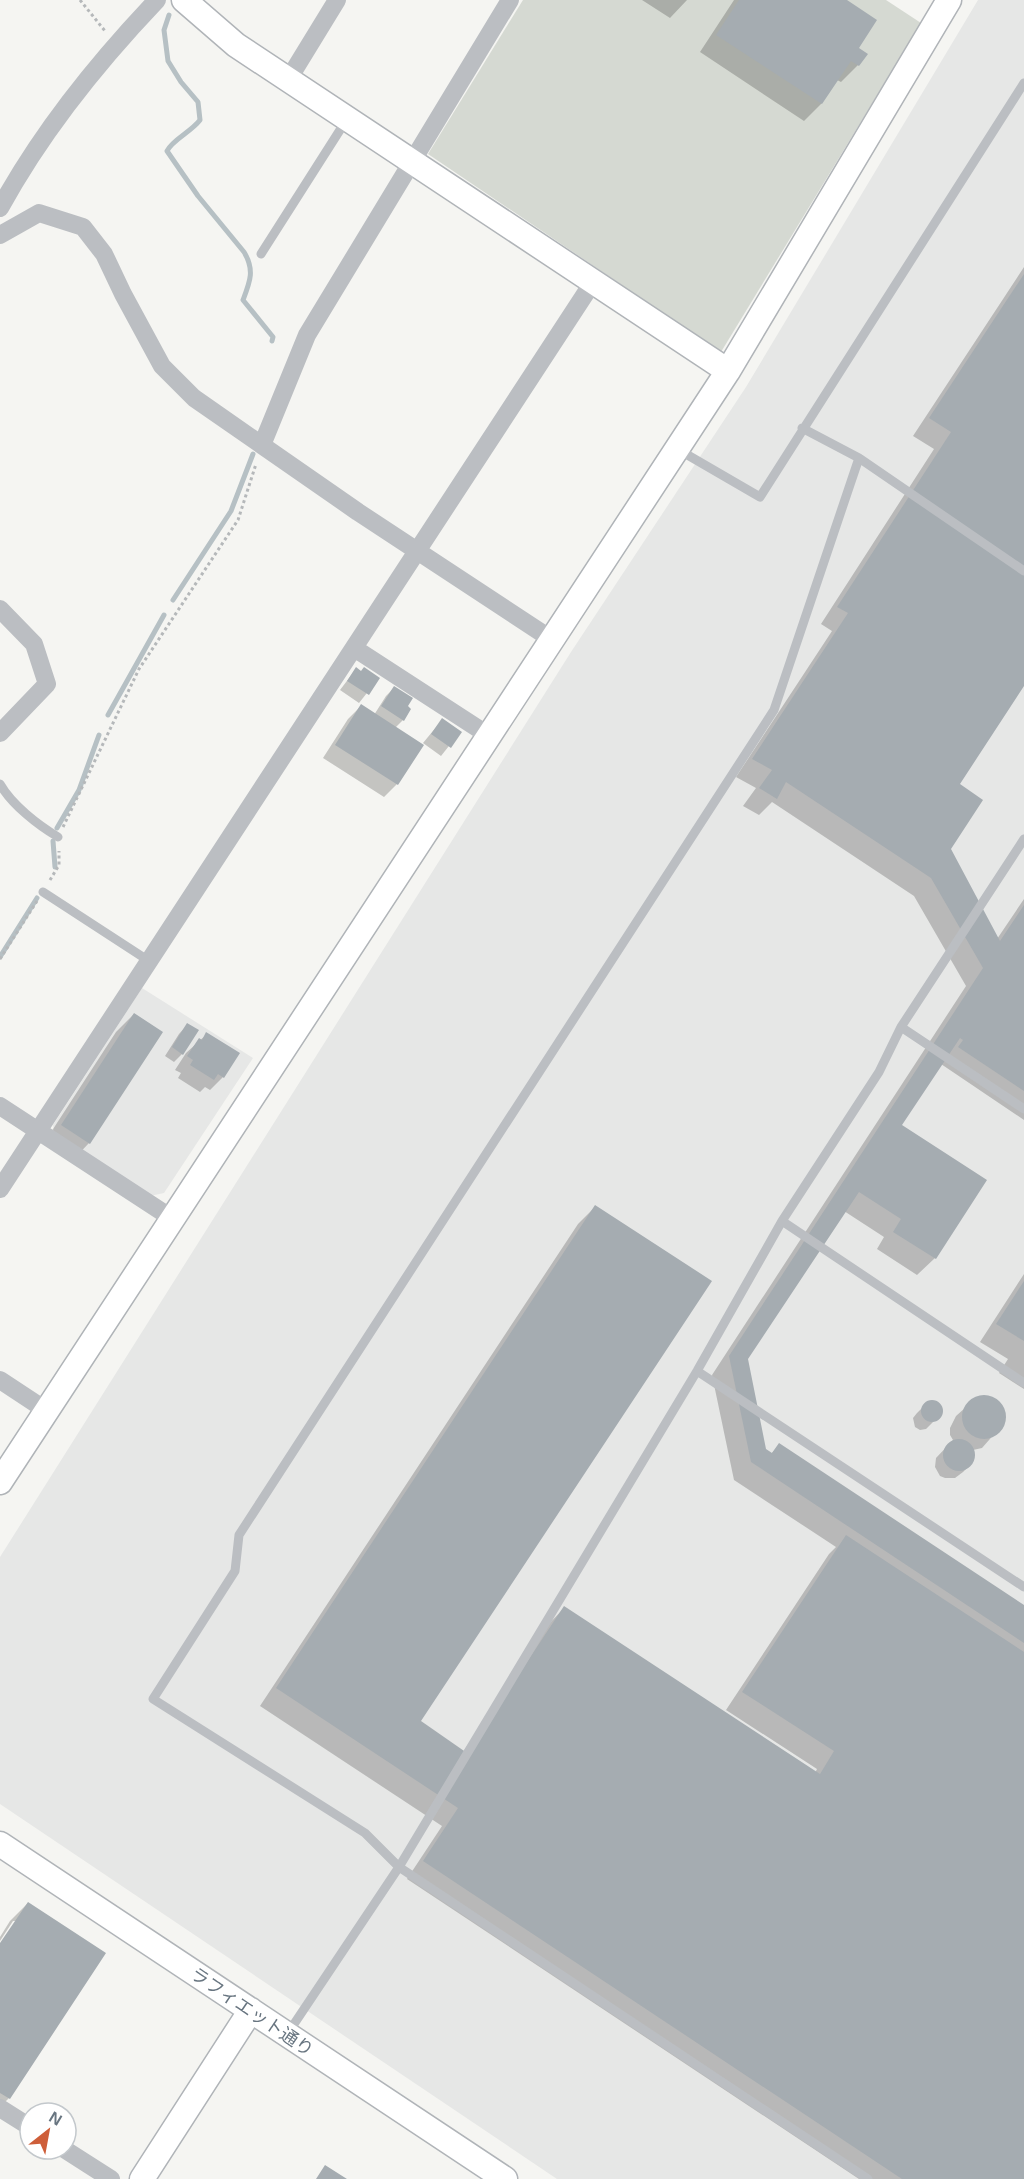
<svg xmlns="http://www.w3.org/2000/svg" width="1024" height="2179" font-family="Arial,'Noto Sans JP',sans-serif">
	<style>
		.built { fill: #e6e7e6 }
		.green { fill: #d5d9d2 }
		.shadow { fill: #0003 }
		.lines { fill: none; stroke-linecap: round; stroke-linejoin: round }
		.stream { stroke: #b6c0c4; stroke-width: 5 }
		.building { fill: #a5acb1 }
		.secondary-casing { stroke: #b0b4b8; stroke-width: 27 }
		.path { stroke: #b5b8ba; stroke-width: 3; stroke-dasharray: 3 3; stroke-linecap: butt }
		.lane { stroke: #bbbec2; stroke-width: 9 }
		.street { stroke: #bbbec2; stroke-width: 18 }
		.secondary { stroke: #fff; stroke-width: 24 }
		.labels { text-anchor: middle; stroke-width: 6; stroke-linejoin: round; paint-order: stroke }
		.street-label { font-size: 18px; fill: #687580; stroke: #fff }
	</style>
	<rect width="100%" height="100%" fill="#f5f5f2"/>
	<path class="built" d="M978,0H1024V2179H557L0,1804V1557L571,652L746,387Z
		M142,988L253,1058L164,1193L150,1196L54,1132L53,1125Z"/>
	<path class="green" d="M523,0H886L921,23L721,352L428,154Z"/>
	<path class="shadow" d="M642,0H687L670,18Z
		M734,0H844L857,48L858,65L841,82L837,80L821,104L804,121L700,52Z
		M1024,267V683L958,784L949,849L997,939L1024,899V1120L941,1064L900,1125L935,1258L917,1275L877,1249L884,1237L844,1211L747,1359L765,1450L771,1454L779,1445L1024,1607V2179H859L407,1879L442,1826L260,1706L578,1224L595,1207L419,1722L463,1752L547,1626L564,1608L815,1773L817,1769L726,1710L829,1554L836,1547L734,1480L712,1375L966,986L914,896L772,802L759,815L743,806L756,788L736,777L832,631L821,624L934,449L913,436Z
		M356,669L378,679L359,703L340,690Z
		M394,688L406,707L403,720L395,728L397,784L384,797L323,758L348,719L361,706L374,715L386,696Z
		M442,720L460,732L441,756L423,743Z
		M134,1014L161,1032L89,1143L72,1161L44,1143L116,1032Z
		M187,1025L182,1054L174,1062L165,1056L179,1034Z
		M207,1034L223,1077L210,1090L205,1087L200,1092L178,1078L181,1073L175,1070L186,1053Z
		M1024,1274V1389L999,1373L1008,1359L980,1342Z
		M988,1397L1000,1404L1003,1410L1004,1423L982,1448L973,1450L972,1463L963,1472L955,1478H945L940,1476L935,1467L936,1458L953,1440L950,1435V1428L956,1416L975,1399Z
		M935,1403L940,1407L941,1413L935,1420L926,1429L920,1430L915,1427L913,1418L917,1413L926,1404Z
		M28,1903L9,2098L0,2107V1946L16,1921H13L0,1941V1937L10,1921Z"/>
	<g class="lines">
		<path class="stream" d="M169,15L164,30L168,61L181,82L198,102L200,120C191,132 172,140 167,151L198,196L244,252C255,270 250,282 243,300L273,337L272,341
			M173,600L231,511L253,454
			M108,715L164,615
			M57,828L79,790L99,735
			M53,841L55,867
			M0,957L37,898"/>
	</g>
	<path class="building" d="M739,0H847L877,20L859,48L868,54L859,66L851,61L822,104L716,35Z
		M1024,274V686L960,784L983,800L951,849L1000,941L1024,905V1091L958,1047L963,1040L960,1038L902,1125L987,1180L936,1259L893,1232L901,1219L859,1192L748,1359L766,1449L772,1453L779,1443L1024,1605V1643L751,1462L729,1356L983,968L931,878L786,782L777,799L759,788L772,770L752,759L848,613L837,607L951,432L929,418Z
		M356,667L361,671L364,667L380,678L369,695L347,681Z
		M394,686L413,698L408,706L411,709L404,721L381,706Z
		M361,704L424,745L398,785L335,745Z
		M442,718L462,732L451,748L431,734Z
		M134,1013L163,1032L90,1144L61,1125Z
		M187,1023L199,1030L183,1055L172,1047Z
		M206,1032L240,1053L224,1078L218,1074L214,1080L190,1065L193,1060L187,1056L199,1038L202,1040Z
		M595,1205L712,1281L421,1721L467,1753L564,1606L820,1774L834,1751L742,1692L846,1535L1024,1652V2179H902L423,1861L458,1808L276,1688Z
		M1024,1281V1341L996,1324Z
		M962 1417a22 22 0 1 1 44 0a22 22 0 1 1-44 0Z
		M921 1411a11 11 0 1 1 22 0a11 11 0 1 1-22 0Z
		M943 1455a16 16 0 1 1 32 0a16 16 0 1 1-32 0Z
		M28,1902L106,1953L10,2099L0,2093V1943Z
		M325,2165L347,2179H316Z"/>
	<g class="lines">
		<defs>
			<path id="secondary" d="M184,0L236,45L728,371
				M0,1482L728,371L949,0
				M0,1844L505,2179
				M142,2179L251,2010"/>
		</defs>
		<use href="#secondary" class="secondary-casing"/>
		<path class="path" d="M80,0L105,31
			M63,827L139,669L238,520L256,464
			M50,880L59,865V851
			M0,959L37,901"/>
		<path class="lane" d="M261,254L347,119
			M802,428L859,458L1024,571
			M679,450L760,497L1024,83
			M859,458L774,710L239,1535L235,1571L153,1699L365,1833L399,1867L868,2179
			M0,784C12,805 38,825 58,837
			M43,892L149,961
			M901,1027L1024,1109
			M782,1221L1024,1383
			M697,1371L1024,1587
			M288,2033L399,1867L697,1371L782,1221L879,1072L901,1027L1024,839"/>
		<path class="street" d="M288,80L337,0
			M0,208C42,131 97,63 157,0
			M0,235L39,213L83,227L104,254L123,294L162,366L194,398L358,512L551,639
			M262,445L307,335L510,0
			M0,609L34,644L47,684L0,733
			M354,648L488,735
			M0,1106L173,1219
			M0,1189L593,282
			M0,1380L47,1411
			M0,2108L30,2127
			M64,2149L111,2179"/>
		<use href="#secondary" class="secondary"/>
	</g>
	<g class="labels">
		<g class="street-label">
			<text transform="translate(252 2012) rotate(34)" y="6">ラフィエット通り</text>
		</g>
	</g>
	<g transform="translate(48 2131) rotate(31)"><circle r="28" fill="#ffffff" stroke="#c3c8cc" stroke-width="1.5"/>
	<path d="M0-4.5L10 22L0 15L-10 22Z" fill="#ce5e39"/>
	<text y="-9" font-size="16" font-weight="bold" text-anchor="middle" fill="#687580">N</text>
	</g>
</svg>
